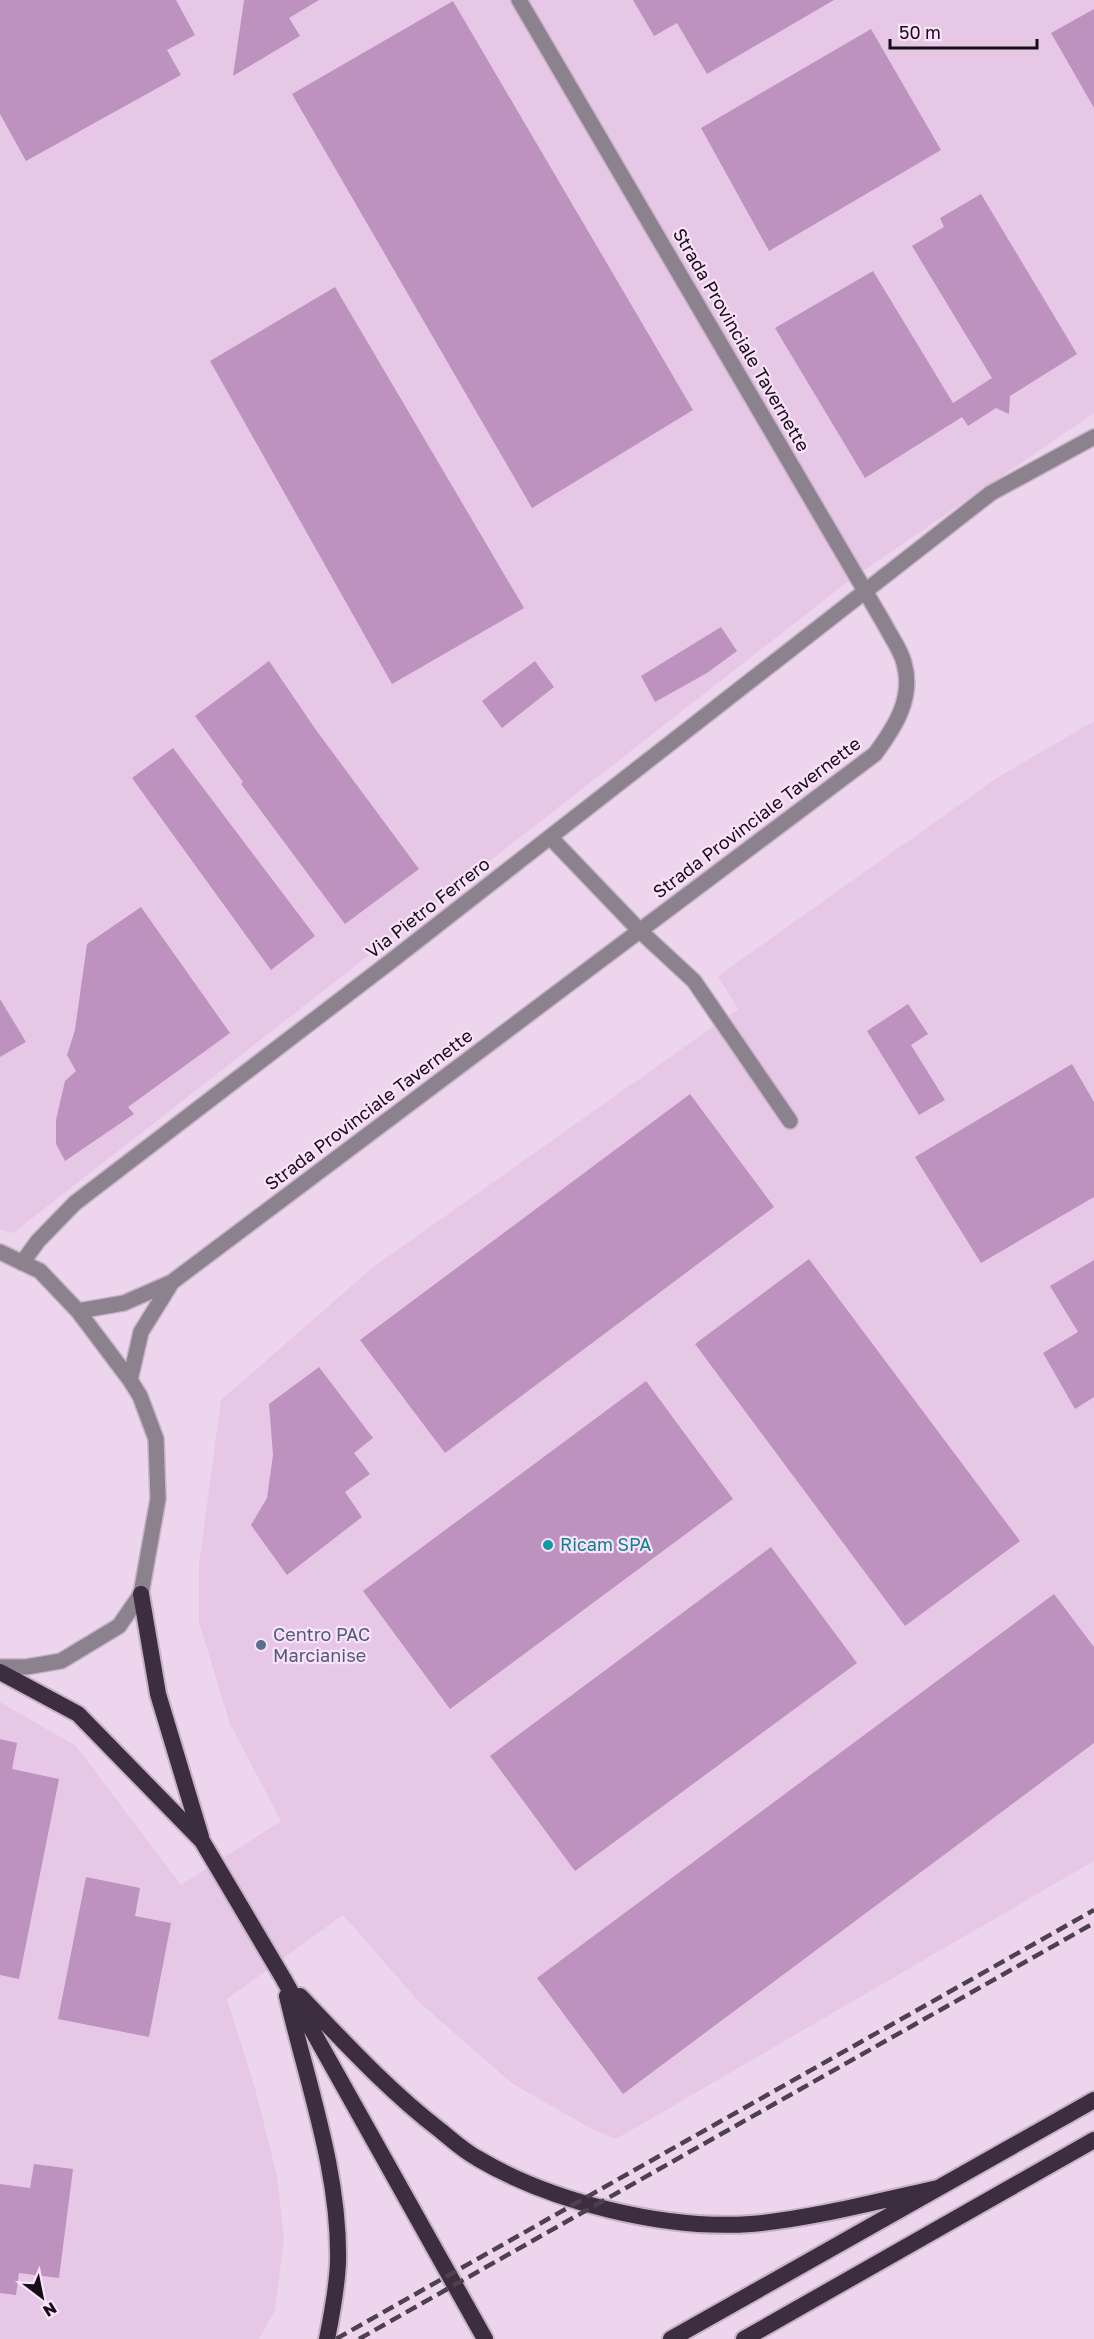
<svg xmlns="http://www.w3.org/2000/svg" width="1094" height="2339" font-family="'Golos Text',sans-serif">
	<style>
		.built { fill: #e6c8e6 }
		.building { fill: #be92bf }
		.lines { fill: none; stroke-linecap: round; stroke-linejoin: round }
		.minor-casing { stroke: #c6b1c7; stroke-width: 18 }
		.trunk-casing { stroke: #c6b1c7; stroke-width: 20 }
		.minor { stroke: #8b828d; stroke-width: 15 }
		.trunk { stroke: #3c2d40; stroke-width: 16 }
		.rail { stroke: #4d414d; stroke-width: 4.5; stroke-dasharray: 12 6; stroke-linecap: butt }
		.culture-dot { fill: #0f9aa8; stroke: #fbe2fb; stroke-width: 2 }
		.service-dot { fill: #5c6f8a; stroke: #fbe2fb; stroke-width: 2 }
		.labels { text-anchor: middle; stroke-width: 4.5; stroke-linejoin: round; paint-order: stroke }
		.street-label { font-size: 18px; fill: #160e16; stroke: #fbe2fb }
		.culture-label { font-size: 18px; fill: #0d838f; stroke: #fbe2fb; text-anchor: start }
		.service-label { font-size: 18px; fill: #4e5e75; stroke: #fbe2fb; text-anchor: start }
	</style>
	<rect width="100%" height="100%" fill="#edd5ee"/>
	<path class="built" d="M0,0H1094V413L850,580L13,1233L0,1230Z
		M1094,721V1861L616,2139L592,2129L513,2084L419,2002L343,1915L227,1999L255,2088L277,2176L284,2238L275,2310L259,2339H0V1702L76,1746L181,1885L281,1821L230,1724L199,1622V1564L221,1400L372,1268L738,1009L718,976L997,778Z"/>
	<path class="building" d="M0,0H176L195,35L167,50L181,75L26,161L0,114Z
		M244,0H319L289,18L300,36L233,76Z
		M633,0H834L707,74L677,23L654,36Z
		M453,1L693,410L532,508L292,94Z
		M1094,9V108L1051,33Z
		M871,29L941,150L769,251L701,128Z
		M981,194L1077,354L1010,396L1009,414L996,408L968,426L962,417L865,478L775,328L873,271L953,403L992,378L912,246L944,227L940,218Z
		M335,287L524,608L392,684L210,361Z
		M721,627L737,651L707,673L655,702L641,676Z
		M269,661L316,730L419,869L345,924L241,784L243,782L195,716Z
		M535,661L554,687L502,728L482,701Z
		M173,748L315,936L271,970L132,778Z
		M141,907L230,1033L128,1107L134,1114L65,1161L56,1144V1120L65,1081L76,1071L67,1055L75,1030L87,944Z
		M0,999L26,1042L0,1057Z
		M908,1004L928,1034L911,1045L945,1100L919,1115L867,1031Z
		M1072,1064L1094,1102V1197L981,1263L915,1157Z
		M690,1094L774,1207L445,1453L360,1340Z
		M809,1259L1020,1541L905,1626L695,1344Z
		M1094,1260V1397L1075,1409L1043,1353L1078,1332L1050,1286Z
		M319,1367L373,1438L354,1453L370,1474L345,1492L362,1517L287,1575L251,1525L267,1498L273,1455L269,1404Z
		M646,1381L733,1499L450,1709L363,1591Z
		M771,1547L857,1663L575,1871L490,1756Z
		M1054,1594L1094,1647V1743L623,2094L537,1978Z
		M0,1739L17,1743L12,1769L59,1779L19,1979L0,1975Z
		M86,1877L140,1888L135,1916L171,1923L149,2037L58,2019Z
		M34,2164L73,2169L59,2278L19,2273L16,2295L0,2293V2184L30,2188Z"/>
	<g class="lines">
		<defs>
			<path id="minor" d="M550,837L640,931L694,981L790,1121
				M0,1252L40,1271L78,1311L130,1380L140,1396L156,1439L158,1499L141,1594L119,1626L61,1661L26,1667H0
				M22,1263L38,1241L75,1203L395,958L991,493L1094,437
				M78,1311L124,1303L172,1282L875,754C895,727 914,698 904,663C901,650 891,637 885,625L519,0
				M130,1380L141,1332L172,1282"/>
			<path id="trunk" d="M141,1594L158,1694L201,1837
				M0,1672L78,1714L202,1841L283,1978L485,2339
				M287,1996C307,2083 340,2172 338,2262C337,2288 332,2314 327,2339
				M300,1996C345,2043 389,2091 441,2131C452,2140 464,2151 477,2158C551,2202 664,2230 751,2224C811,2219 878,2201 938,2188
				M671,2339L1094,2100
				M744,2339L1094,2140"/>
		</defs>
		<use href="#minor" class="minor-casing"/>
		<use href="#trunk" class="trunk-casing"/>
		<use href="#minor" class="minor"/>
		<use href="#trunk" class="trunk"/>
		<path class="rail" d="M336,2339L1094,1910
			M359,2339L1094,1923"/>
	</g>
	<circle class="culture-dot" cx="548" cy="1545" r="6"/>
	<circle class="service-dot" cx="261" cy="1645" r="6"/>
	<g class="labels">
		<g class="street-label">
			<text transform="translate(741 340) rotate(60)" y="6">Strada Provinciale Tavernette</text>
			<text transform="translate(757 818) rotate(-37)" y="6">Strada Provinciale Tavernette</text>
			<text transform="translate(428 908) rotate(-38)" y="6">Via Pietro Ferrero</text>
			<text transform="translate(369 1110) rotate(-37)" y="6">Strada Provinciale Tavernette</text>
		</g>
		<g class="culture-label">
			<text x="560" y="1551">Ricam SPA</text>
		</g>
		<g class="service-label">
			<text x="273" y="1641">Centro PAC<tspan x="273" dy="21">Marcianise</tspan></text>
		</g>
	</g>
	<g transform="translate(42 2297) rotate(148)" stroke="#fbe2fb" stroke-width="4.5" paint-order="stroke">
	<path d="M0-4.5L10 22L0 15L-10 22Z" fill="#160e16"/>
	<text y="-9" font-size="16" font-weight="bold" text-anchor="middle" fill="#160e16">N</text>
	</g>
	<path d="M890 39v9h147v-9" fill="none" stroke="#160e16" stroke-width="3"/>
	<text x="899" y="39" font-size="18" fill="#160e16" stroke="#fbe2fb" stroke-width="4.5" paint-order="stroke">50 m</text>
</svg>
